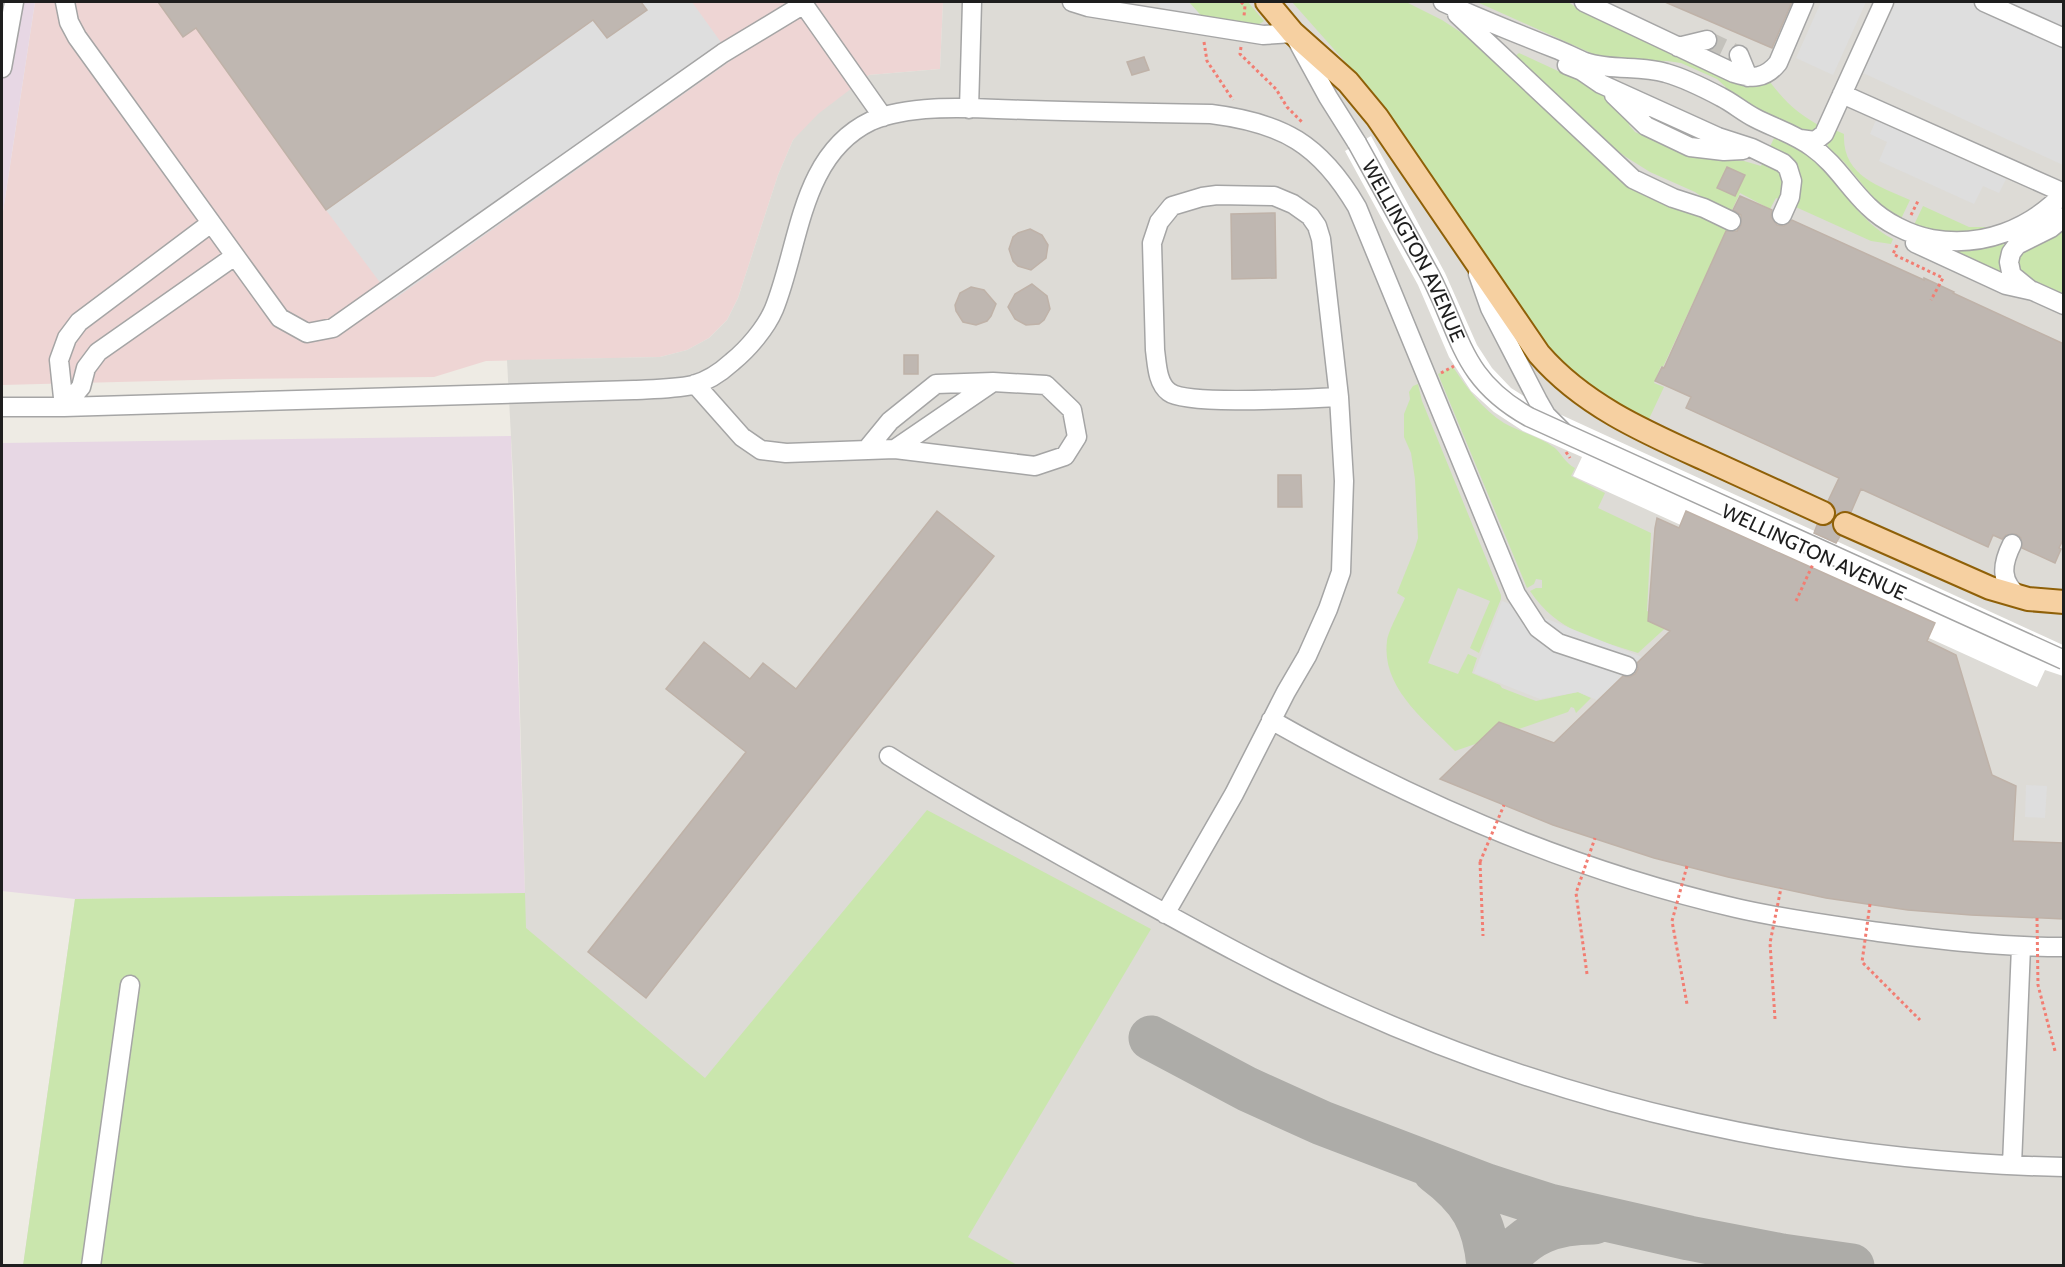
<svg xmlns="http://www.w3.org/2000/svg" width="2065" height="1267" font-family="Cabin,sans-serif">
	<style>
		.commercial { fill: #eed5d4 }
		.industrial { fill: #e7d7e4 }
		.airport { fill: #dddbd6 }
		.grass { fill: #cae6ad }
		.parking { fill: #dedede }
		.pier { fill: #fff }
		.lines { fill: none; stroke-linecap: round; stroke-linejoin: round }
		.taxiway { stroke: #adaca8; stroke-width: 45 }
		.building { fill: #bfb7b1; stroke: #bfb2a8; stroke-width: 1.5 }
		.minor-tunnel { stroke: #c4c2bc; stroke-width: 18; stroke-dasharray: 18 9; stroke-linecap: butt }
		.minor-casing { stroke: #a5a5a5; stroke-width: 21 }
		.major-casing { stroke: #8f6008; stroke-width: 26 }
		.path { stroke: #f27d72; stroke-width: 3; stroke-dasharray: 3 3; stroke-linecap: butt }
		.minor { stroke: #fff; stroke-width: 18 }
		.major { stroke: #f6d0a1; stroke-width: 22 }
		.minor-bridge-casing { stroke: #a5a5a5; stroke-width: 21; stroke-linecap: butt }
		.path-bridge { stroke: #f27d72; stroke-width: 3; stroke-dasharray: 3 3; stroke-linecap: butt }
		.minor-bridge { stroke: #fff; stroke-width: 18 }
		.labels { text-anchor: middle; stroke-width: 5; stroke-linejoin: round; paint-order: stroke }
		.street-label { font-size: 20px; fill: #1e1e1e; stroke: #fff }
	</style>
	<rect width="100%" height="100%" fill="#eeebe4"/>
	<path class="commercial" d="M35,2H943L940,69L869,75L793,140L778,175L738,298L727,320L709,338L687,350L660,357L486,361L434,377L234,379L2,385V218Z"/>
	<path class="industrial" d="M2,2H35L2,218Z
		M511,436L525,893L75,899L2,891V443Z"/>
	<path class="airport" d="M943,2H2063V1265L23,1266L75,899L525,893L514,495L507,360L660,357L687,350L709,338L727,320L738,298L778,175L793,140L818,114L869,75L940,69Z"/>
	<path class="grass" d="M1188,2H1248L1264,21L1258,25L1206,17L1198,14Z
		M1292,2H1406L1442,20L1471,39L1620,176L1728,227L1663,367L1661,366L1654,383L1664,387L1648,421L1604,400L1549,355L1393,124L1348,65Z
		M1477,2H1568L1587,14L1738,84C1750,87 1758,86 1770,82C1786,103 1798,114 1822,127L1817,132L1804,131L1743,103L1717,79L1681,63L1667,61L1637,63L1602,58Z
		M1519,53L1586,84L1601,93L1632,122L1629,125L1635,132L1688,156L1744,161L1761,166L1774,138C1790,145 1805,152 1818,164C1844,189 1860,222 1893,239L1891,244L1871,241L1776,198L1770,209L1740,193L1732,210L1734,214L1712,204L1695,192L1650,172L1626,157L1601,139L1514,57Z
		M1835,130L1844,134C1842,176 1879,186 1910,200L1900,221L1881,207L1844,162L1828,147L1827,142Z
		M1923,206L1969,227H1985V231L1955,235L1913,227Z
		M2063,224V294C2053,290 2032,284 2024,276C2001,255 2049,233 2063,224Z
		M2003,241C2007,250 2005,269 1998,275L1941,247Z
		M1453,367C1467,388 1482,409 1504,423C1520,432 1540,437 1555,448C1562,454 1565,463 1575,468L1571,476L1605,493L1598,508L1651,533L1647,611L1672,622L1638,653C1595,639 1557,632 1530,591L1536,588H1542V580L1536,579L1534,584L1527,588L1438,374Z
		M1418,384L1422,401L1501,595V599L1479,653L1470,648L1490,601L1458,588L1428,663L1458,674L1468,654L1477,658L1472,673L1500,685L1502,688L1536,701L1578,692L1591,698L1576,713L1574,708L1571,707L1568,712L1455,751C1426,721 1381,688 1387,641C1388,631 1401,608 1405,598L1397,593L1415,548L1418,538L1415,479L1411,453L1404,437V414L1410,399L1409,392L1413,386Z
		M927,810L1151,929L968,1237L1017,1265L23,1266L75,899L525,893L526,928L705,1078Z"/>
	<path class="parking" d="M619,2H692L733,59L393,300L326,210Z
		M1157,2H1189L1206,21L1169,17Z
		M1821,2H1866L1833,75L1796,58Z
		M1896,2H2063V165L1863,73Z
		M1876,120L2006,179L1999,193L1983,186L1974,204L1879,161L1887,142L1870,134Z
		M1502,601L1642,657L1597,700L1578,692L1540,699L1474,673Z
		M2026,785L2047,786L2045,818L2025,817Z"/>
	<path class="pier" d="M1371,136L1445,273L1477,345L1492,368L1511,388L1533,402L2063,645V676L2045,670L2037,687L1573,476L1582,457L1523,431L1494,412L1471,391L1449,357L1418,285L1345,151Z"/>
	<g class="lines">
		<path class="taxiway" d="M1151,1038L1247,1089L1322,1123L1487,1186L1549,1206L1689,1238L1782,1256L1852,1266
			M1435,1171C1471,1198 1485,1221 1489,1266
			M1501,1266C1526,1232 1554,1222 1594,1222"/>
	</g>
	<path class="building" d="M158,2H641L647,10L607,38L593,20L326,210L196,28L183,37Z
		M1665,2H1792L1772,48Z
		M1144,57L1149,70L1132,75L1127,62Z
		M1727,167L1745,175L1735,196L1717,188Z
		M1740,196L1772,210L1771,217L1777,225L1784,226L1792,220L1924,280V278L1954,292L1953,293L2064,344V538L2059,548L2061,549L2055,563L2022,548L2021,538L2016,534L2006,535L2002,539L1993,535L1988,547L1861,489L1851,512L1843,511L1836,514L1834,506L1828,501L1839,478L1686,408L1691,397L1655,381L1662,367L1664,368L1726,231H1737L1741,225V215L1733,210Z
		M1275,213L1276,278L1232,279L1231,214Z
		M1030,229L1042,235L1048,245L1046,258L1031,270L1018,266L1013,261L1009,249L1013,237L1018,233Z
		M1032,284L1047,296L1050,309L1044,320L1039,324L1026,325L1015,319L1008,307L1015,294Z
		M971,287L984,290L996,304L991,316L987,321L976,325L963,322L956,311L955,305L960,293Z
		M904,355H918V374H904Z
		M1278,475H1301L1302,507H1278Z
		M937,511L994,556L646,998L588,952L746,752L666,689L704,642L750,679L763,663L796,689Z
		M1686,511L1935,623L1927,641L1956,655L1992,775L2016,786L2013,841L2064,843V919L1971,915L1908,910L1826,898L1728,877L1654,858L1553,825L1440,779L1499,722L1554,743L1623,676L1630,677L1635,674L1638,669L1637,663L1670,631L1648,621L1655,528L1657,518L1679,528Z
		M1832,523L1834,531L1840,536L1836,543L1814,533L1817,525L1825,526Z"/>
	<g class="lines">
		<path class="minor-tunnel" d="M1707,40L1739,55"/>
		<defs>
			<path id="minor" d="M65,2L69,22L77,37L280,318L307,333L333,328L723,53L804,4
				M802,2L883,117
				M1072,2L1088,7L1263,35L1293,33L1328,97L1357,143
				M1443,2C1480,19 1518,34 1556,49C1566,53 1575,58 1585,62C1612,71 1641,65 1666,73C1684,78 1704,88 1721,97C1733,103 1743,112 1755,118C1774,128 1795,134 1812,147C1835,163 1848,187 1868,206C1884,222 1910,235 1932,239C1982,248 2030,229 2064,193
				M1584,2L1734,73C1752,79 1765,79 1778,63L1804,2
				M1984,2L2064,38
				M1457,14L1633,179L1673,198L1704,208L1731,221
				M1678,47L1707,40
				M1739,55L1748,77
				M1567,65L1582,71L1601,84L1718,137L1752,148L1783,163L1788,168L1792,181L1790,197L1782,215
				M2,68L14,2
				M1842,94L2064,193
				M1614,95L1646,126L1690,147L1724,151L1743,150
				M969,109L972,2
				M1800,139L1815,141L1824,134L1884,2
				M1915,243L2006,285L2033,291L2064,305
				M1478,274L1490,308L1538,401L1546,415L1562,431
				M2029,289L2013,276L2011,272L2009,262L2011,253L2017,245L2051,228L2064,217
				M695,384L742,437L761,450L786,453L895,449L1035,466L1065,456L1077,437L1072,410L1046,385L993,382L895,449
				M2,407H64L634,390C654,389 674,389 693,385C708,381 721,372 732,362C748,349 766,328 774,309C800,245 800,155 871,121C914,102 983,109 1029,110C1090,112 1150,113 1211,114C1283,123 1320,144 1357,207L1516,594L1538,628L1558,643L1627,666
				M64,407L59,360L67,338L79,322L211,223
				M64,407L81,387L86,368L98,352L235,256
				M867,449L890,421L936,384L993,382
				M2012,544C2002,564 1999,582 2020,597
				M1271,720C1417,803 1571,870 1736,908C1783,919 1831,925 1879,932C1940,940 2001,947 2064,947
				M889,756C958,800 1031,839 1103,879C1183,923 1262,968 1345,1005C1570,1108 1816,1162 2064,1167
				M1165,914L1234,794L1286,692L1307,656L1328,609L1341,572L1344,481L1339,397L1321,239L1317,226L1310,216L1293,204L1274,196L1217,195L1202,197L1172,206L1159,222L1152,243L1155,350C1157,364 1157,383 1169,392C1187,406 1310,398 1339,397
				M2012,1165L2021,947
				M91,1266L130,985"/>
			<path id="major" d="M1267,2L1293,33L1348,82L1377,117L1539,354C1583,405 1645,432 1705,459C1744,477 1783,495 1823,513
				M1845,524L1990,588L2028,599L2064,602"/>
		</defs>
		<use href="#minor" class="minor-casing"/>
		<use href="#major" class="major-casing"/>
		<path class="path" d="M1241,2L1245,6L1244,16
			M1204,42L1207,61L1233,100
			M1241,47L1240,54L1276,89L1287,107L1303,123
			M1911,215L1918,201
			M1897,245L1893,254L1943,278L1931,300
			M1441,373L1454,366
			M1566,452L1570,458
			M1796,601L1813,564
			M1480,862L1483,936"/>
		<use href="#minor" class="minor"/>
		<use href="#major" class="major"/>
		<defs>
			<g id="minor-bridge">
				<path id="s1" d="M1357,143C1381,187 1406,231 1430,275C1462,337 1461,379 1529,417L2064,660"/>
			</g>
		</defs>
		<use href="#minor-bridge" class="minor-bridge-casing"/>
		<path class="path-bridge" d="M1480,862L1504,805
			M1687,866L1672,921L1687,1004
			M1870,904L1862,962L1920,1020
			M2037,918L2038,985L2055,1051
			M1587,974L1576,893L1595,838
			M1775,1019L1770,943L1781,888"/>
		<use href="#minor-bridge" class="minor-bridge"/>
	</g>
	<g class="labels">
		<g class="street-label">
			<text dy="7" stroke="none"><textPath href="#s1" startOffset="122">WELLINGTON AVENUE</textPath></text>
			<text transform="translate(1814 552) rotate(25)" y="7">WELLINGTON AVENUE</text>
		</g>
	</g>
	<rect width="2065" height="1267" fill="none" stroke="#1e1e1e" stroke-width="6"/>
</svg>
